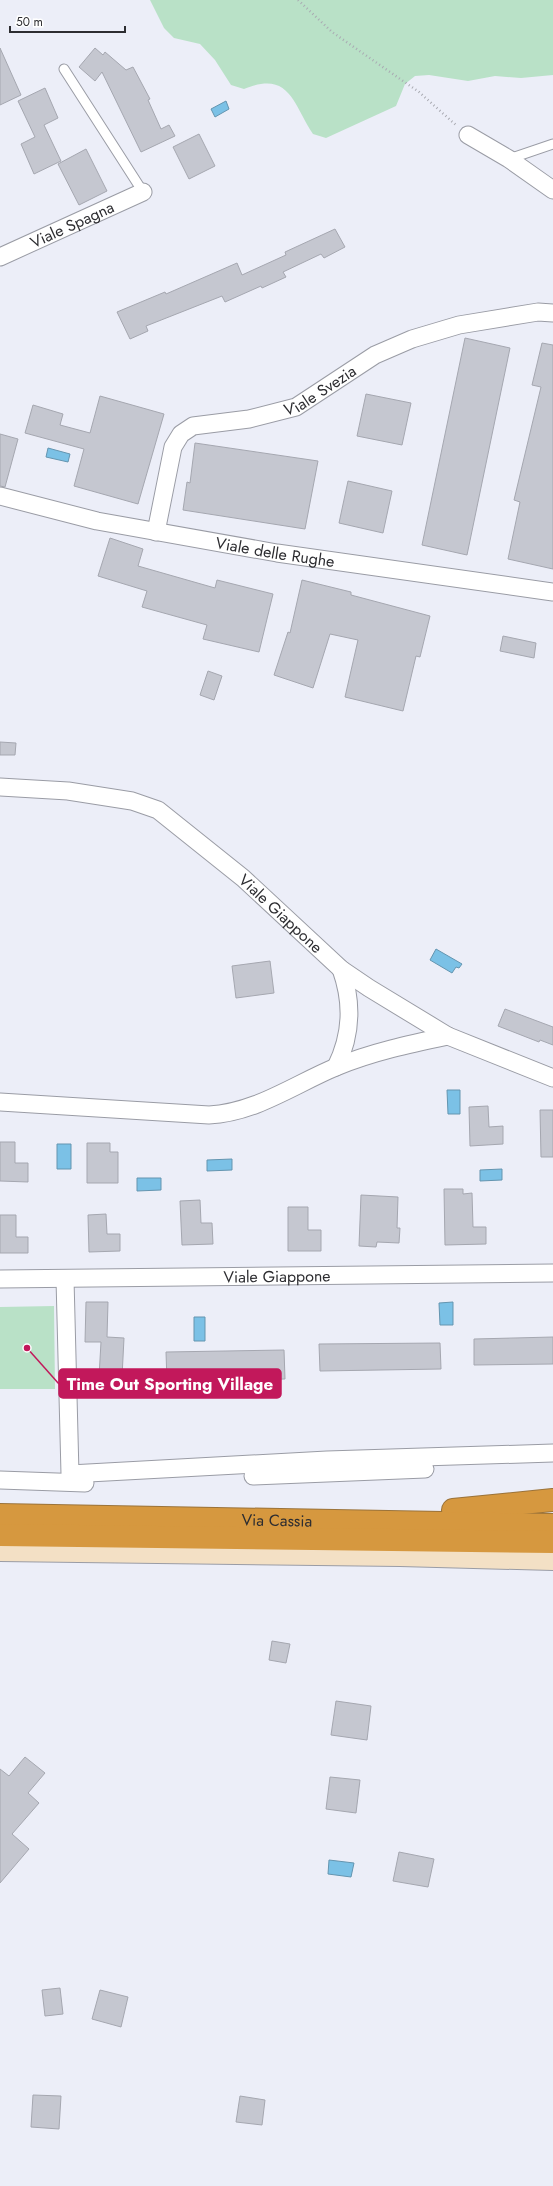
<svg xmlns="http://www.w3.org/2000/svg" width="553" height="2186" font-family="Jost,sans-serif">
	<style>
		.green { fill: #b9e1c7 }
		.water { fill: #7bc1e6; stroke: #6495b0 }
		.building { fill: #c5c7d0; stroke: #a5a7b0 }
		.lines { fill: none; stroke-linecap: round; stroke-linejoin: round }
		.lane-casing { stroke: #9a9ca5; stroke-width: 11 }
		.street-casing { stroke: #9a9ca5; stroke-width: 19 }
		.secondary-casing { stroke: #9a9ca5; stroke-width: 24 }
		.highway-casing { stroke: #9b733a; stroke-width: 24 }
		.path { stroke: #a9aab2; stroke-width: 2.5; stroke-dasharray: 1 3; stroke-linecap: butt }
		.lane { stroke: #fff; stroke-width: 9 }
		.street { stroke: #fff; stroke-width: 17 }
		.secondary { stroke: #f3e0c5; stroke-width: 22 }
		.highway { stroke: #d6983f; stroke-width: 22 }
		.labels { text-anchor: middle; stroke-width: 3.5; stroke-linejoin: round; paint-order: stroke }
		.street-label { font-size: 16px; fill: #2d2d31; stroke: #fff }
		.leader { fill: none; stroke: #c2185b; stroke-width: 1.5 }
		.callout-dot { fill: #c2185b; stroke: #fff; stroke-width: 1.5 }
		.callout { fill: #c2185b; stroke: #c2185b; stroke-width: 1.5 }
		.callout-label { font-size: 17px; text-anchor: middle; font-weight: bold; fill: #fff }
	</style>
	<rect width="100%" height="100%" fill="#eceef8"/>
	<path class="green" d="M150,0H553V75L521,78L495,76L468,81L429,75L415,76L405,84L396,106L326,138L313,134C293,104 290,70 244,89L231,85L215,60L200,44L174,38L164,28Z
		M54,1306L55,1389H0V1307Z"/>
	<path class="water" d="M226,101L229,109L215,117L211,109Z
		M48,448L70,454L68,462L46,457Z
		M436,949L462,964L459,968L456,967L452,973L430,960Z
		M447,1090H460V1114H448Z
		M57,1144H71V1169H57Z
		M232,1159V1170L207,1171V1160Z
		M502,1169V1180L480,1181V1170Z
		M137,1178H161V1190L137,1191Z
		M453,1302V1325H440L439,1303Z
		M194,1317H205V1341H194Z
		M329,1860L354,1863L351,1877L328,1874Z"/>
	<path class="building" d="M0,48L21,95L0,105Z
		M95,48L103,55L105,52L126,70L133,67L150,99L148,100L161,129L169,125L175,136L141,152L102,72L95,81L79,67Z
		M45,88L58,118L44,125L61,161L34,174L21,144L35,137L18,101Z
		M199,134L215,166L189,179L173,147Z
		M86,149L107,191L79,205L58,164Z
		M335,229L345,247L324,258L321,254L283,272L286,277L262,288L261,286L225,302L222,296L146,326L148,331L130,339L117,312L165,292L166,294L237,263L242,275L286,255L285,252Z
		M465,338L510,348L467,555L422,545Z
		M542,343L553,345V569L508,559L520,502L514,500L541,387L532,385Z
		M366,394L411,403L402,445L357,436Z
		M100,396L164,414L138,504L74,486L84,449L25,433L33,405L63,414L60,425L90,433Z
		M0,434L18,439L5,487L0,486Z
		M195,443L318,461L305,529L183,510L187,482L190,483Z
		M348,481L392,491L383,533L339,523Z
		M110,538L143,549L138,566L215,588L217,580L273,594L259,652L203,639L207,625L142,607L147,591L98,576Z
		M302,580L351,592V595L430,616L420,657L416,656L403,711L345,697L358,640L330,634L313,688L274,675L288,632L290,633Z
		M503,636L536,643L534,658L500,651Z
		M208,671L222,676L214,700L200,695Z
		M0,742L16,743L15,755H0Z
		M270,961L274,993L236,998L232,966Z
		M505,1009L553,1027V1045L540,1040L539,1042L498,1026Z
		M488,1106L489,1127L503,1126V1144L470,1146L469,1107Z
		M540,1110H553V1157H541Z
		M0,1142H15V1163H28V1182L0,1181Z
		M87,1143H110V1152H118V1183H87Z
		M444,1189H463V1194L472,1193L473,1227H486V1244L445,1245Z
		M361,1195L398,1197L397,1228H400L399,1243L377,1242L376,1247L359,1246Z
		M200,1200L201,1223H212L213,1244L182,1245L180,1201Z
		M288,1207H308V1230H321V1251H288Z
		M106,1214L107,1234H120V1251L89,1252L88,1215Z
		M0,1215H16V1237H28V1253H0Z
		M86,1302H108L107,1337L124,1338L122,1377H99L101,1342H85Z
		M553,1337V1364L474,1365V1339Z
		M440,1343L441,1369L320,1371L319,1344Z
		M284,1350L285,1379L167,1382L166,1352Z
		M272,1641L290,1644L286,1663L269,1660Z
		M336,1701L371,1706L367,1740L331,1735Z
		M25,1757L45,1773L28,1793L39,1803L12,1834L29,1849L0,1883V1769L9,1776Z
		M330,1777L360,1780L356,1813L326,1809Z
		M399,1852L434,1859L428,1887L393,1881Z
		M60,1988L63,2014L45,2016L42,1990Z
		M100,1990L128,1997L121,2027L92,2019Z
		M33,2095L61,2096L59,2129L31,2127Z
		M240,2096L265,2100L262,2125L236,2122Z"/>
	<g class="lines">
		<defs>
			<path id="lane" d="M64,69L143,192
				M509,159L553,144"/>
			<g id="street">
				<path d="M468,135L509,159L553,190"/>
				<path id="s1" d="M0,257L143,192"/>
				<path id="s2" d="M0,496L97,521L277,553L553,592"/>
				<path id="s3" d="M156,532L173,447L181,434L193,426L249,419L296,407L375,355L412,339L459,325L538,312L553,313"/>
				<path id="s4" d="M0,787L68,791L132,801L158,810L243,878L341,969L369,988L448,1036L553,1078"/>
				<path d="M336,1067C352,1034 353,1003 341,969"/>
				<path d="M0,1102L209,1115C255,1113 295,1084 336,1067C372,1052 410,1044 448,1036"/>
				<path id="s5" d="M0,1279L553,1273"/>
				<path d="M65,1279L70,1474L327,1460L553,1453"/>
				<path d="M253,1476L425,1469"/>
				<path d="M0,1480L85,1483"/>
			</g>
			<path id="secondary" d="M0,1550L400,1555L553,1559"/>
			<g id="highway">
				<path d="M453,1510L553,1500"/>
				<path id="s6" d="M0,1515L553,1525"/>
				<path d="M0,1535L553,1542"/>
			</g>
		</defs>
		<use href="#lane" class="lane-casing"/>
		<use href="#street" class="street-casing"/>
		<use href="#secondary" class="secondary-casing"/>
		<use href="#highway" class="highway-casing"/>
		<path class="path" d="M298,0L332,32L419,92L457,126"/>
		<use href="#lane" class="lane"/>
		<use href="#street" class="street"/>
		<use href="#secondary" class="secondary"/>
		<use href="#highway" class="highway"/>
	</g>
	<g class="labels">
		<g class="street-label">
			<text dy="6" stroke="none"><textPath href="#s1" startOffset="79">Viale Spagna</textPath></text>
			<text dy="6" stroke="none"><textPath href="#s3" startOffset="250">Viale Svezia</textPath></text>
			<text dy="6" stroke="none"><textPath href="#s2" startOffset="281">Viale delle Rughe</textPath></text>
			<text dy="6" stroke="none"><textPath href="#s4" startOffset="321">Viale Giappone</textPath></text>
			<text dy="6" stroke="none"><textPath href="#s5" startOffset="277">Viale Giappone</textPath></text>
			<text dy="6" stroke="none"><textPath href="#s6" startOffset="277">Via Cassia</textPath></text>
		</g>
	</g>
	<path class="leader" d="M27 1348L59 1384"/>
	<circle class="callout-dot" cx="27" cy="1348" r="4"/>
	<rect class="callout" x="59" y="1369" width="222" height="29" rx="4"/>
	<g class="callout-label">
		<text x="170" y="1390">Time Out Sporting Village</text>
	</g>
	<path d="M10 26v6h115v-6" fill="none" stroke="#2d2d31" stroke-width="2"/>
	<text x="16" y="26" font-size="12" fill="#2d2d31" stroke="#ffffff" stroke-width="3" paint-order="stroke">50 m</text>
</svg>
